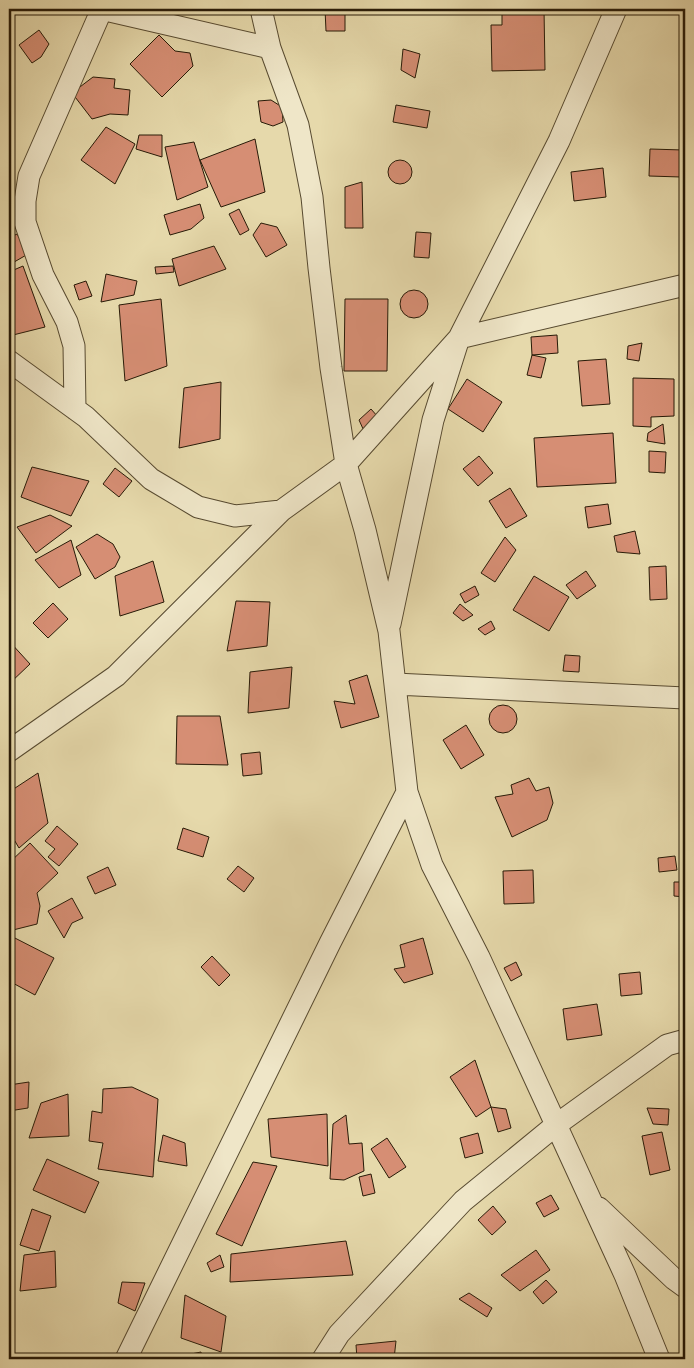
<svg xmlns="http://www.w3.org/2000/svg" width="694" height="1368" font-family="Cardo,serif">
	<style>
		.building { fill: #d68e74; stroke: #271a07 }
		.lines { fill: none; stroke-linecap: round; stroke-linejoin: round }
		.street-casing { stroke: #574a30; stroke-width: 23 }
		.street { stroke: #efe6c8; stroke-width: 21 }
	</style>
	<rect width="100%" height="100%" fill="#e6d9ab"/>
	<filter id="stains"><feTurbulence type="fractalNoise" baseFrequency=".004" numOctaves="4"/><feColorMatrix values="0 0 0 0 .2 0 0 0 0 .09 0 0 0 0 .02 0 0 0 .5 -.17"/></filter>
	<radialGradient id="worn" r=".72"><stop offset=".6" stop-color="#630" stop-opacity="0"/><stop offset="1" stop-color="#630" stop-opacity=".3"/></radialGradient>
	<path class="building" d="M186,9H210L212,13Z
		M325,9H345V31H326Z
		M502,9H544L545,70L492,71L491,25H502Z
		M39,30L49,44L41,57L32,63L19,45Z
		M159,35L175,51L190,53L193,66L162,97L130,64Z
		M403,49L420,54L415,78L401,70Z
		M93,77L115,79L114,88L130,90L128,115L110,114L92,119L72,93Z
		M271,100L282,107L283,122L273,126L261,122L258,101Z
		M396,105L430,111L427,128L393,122Z
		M106,127L135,144L115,184L81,160Z
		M139,135H162V157L136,149Z
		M255,139L265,192L221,207L200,160Z
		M194,142L208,187L177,200L165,147Z
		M650,149L683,150L681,177L649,176Z
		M388 172a12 12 0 1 1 24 0a12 12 0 1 1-24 0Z
		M603,168L606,197L574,201L571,172Z
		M362,182L363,228H345V187Z
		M200,204L204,218L191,229L170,235L164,215Z
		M239,209L249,230L240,235L229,214Z
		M261,223L277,227L287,245L266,257L253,235Z
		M416,232L431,233L429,258L414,257Z
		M17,234L28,254L9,265V238Z
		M214,246L226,269L179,286L172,259Z
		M23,266L45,327L9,336V272Z
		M173,266L174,272L156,274L155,267Z
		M106,274L137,281L134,295L101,302Z
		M86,281L92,296L79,300L74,285Z
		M400 304a14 14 0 1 1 28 0a14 14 0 1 1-28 0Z
		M161,299L167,366L125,381L119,305Z
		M345,299H388L387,371H344Z
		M557,335L558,353L532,355L531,337Z
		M642,343L639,361L627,359L628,346Z
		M532,355L546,358L541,378L527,375Z
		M606,359L610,404L582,406L578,361Z
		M633,378L674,379V416L651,417V427L633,426Z
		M467,379L502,402L483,432L448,409Z
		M221,382L220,439L179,448L184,388Z
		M371,409L378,417L364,431L359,420Z
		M663,424L665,444L647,441L648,433Z
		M613,433L616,483L537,487L534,438Z
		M649,451L666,452L665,473L649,472Z
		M479,456L493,473L478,486L463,469Z
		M32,467L89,481L71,516L21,497Z
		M115,468L132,481L119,497L103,484Z
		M510,488L527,516L506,528L489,501Z
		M608,504L611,524L588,528L585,507Z
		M50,515L72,526L36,553L17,527Z
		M635,531L640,554L617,552L614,536Z
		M97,534L113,544L120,557L115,567L95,579L76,547Z
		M505,537L516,550L495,582L481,573Z
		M71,540L81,575L59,588L35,560Z
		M153,561L164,602L120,616L115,576Z
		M666,566L667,599L650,600L649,567Z
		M586,571L596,586L577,599L566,585Z
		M534,576L569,597L549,631L513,610Z
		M475,586L479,595L465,603L460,594Z
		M236,601L270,602L267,646L227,651Z
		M53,603L68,619L48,638L33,623Z
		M460,604L473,615L463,621L453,613Z
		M491,621L495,629L485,635L478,629Z
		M9,641L30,664L9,684Z
		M565,655L580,656L579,672L563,671Z
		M292,667L289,708L248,713L250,672Z
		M367,675L379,717L341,728L334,701L355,704L349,681Z
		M489 719a14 14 0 1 1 28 0a14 14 0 1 1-28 0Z
		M177,716H220L228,765L176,764Z
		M466,725L484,755L461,769L443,740Z
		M260,752L262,774L243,776L241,754Z
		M38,773L48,823L19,848L9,831V792Z
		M529,778L536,791L549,787L553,803L547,820L512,837L495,797L513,794L511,785Z
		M57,826L78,844L59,866L48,857L55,849L45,841Z
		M183,828L209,837L203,857L177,849Z
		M30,843L58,873L37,893L40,906L37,924L9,931V863Z
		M675,856L677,870L659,872L658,858Z
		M238,866L254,878L244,892L227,879Z
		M108,867L116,885L95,894L87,877Z
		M533,870L534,903L504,904L503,871Z
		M674,882H685V897L674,896Z
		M72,898L83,918L72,923L64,938L48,911Z
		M9,935L54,958L35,995L9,981Z
		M423,938L433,974L404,983L394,969L405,967L400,945Z
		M685,947V963L681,957L682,951Z
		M212,956L230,975L219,986L201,967Z
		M516,962L522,975L511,981L504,968Z
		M640,972L642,994L621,996L619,974Z
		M597,1004L602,1035L567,1040L563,1009Z
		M475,1060L491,1107L476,1117L450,1077Z
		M29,1082L28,1108L9,1111V1085Z
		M132,1087L158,1099L153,1177L98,1169L103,1143L89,1141L92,1111L102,1113L103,1089Z
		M68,1094L69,1136L29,1138L41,1103Z
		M491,1107L506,1109L511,1128L498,1132Z
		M647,1108L669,1109L668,1125L653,1124Z
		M327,1114L328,1166L271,1157L268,1119Z
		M346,1115L349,1144L362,1143L364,1171L344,1180L330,1179L333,1124Z
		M662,1132L670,1170L650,1175L642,1136Z
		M478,1133L483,1153L465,1158L460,1138Z
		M163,1135L185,1143L187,1166L158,1161Z
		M387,1138L406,1167L389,1178L371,1149Z
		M47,1159L99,1182L85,1213L33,1190Z
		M253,1162L277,1166L242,1246L216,1234Z
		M371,1174L375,1193L363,1196L359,1177Z
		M551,1195L559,1209L544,1217L536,1203Z
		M493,1206L506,1222L492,1235L478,1220Z
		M32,1209L51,1216L39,1251L20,1245Z
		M346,1241L353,1275L230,1282L231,1254Z
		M536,1250L550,1270L520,1291L501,1275Z
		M55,1251L56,1287L20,1291L24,1255Z
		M220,1255L224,1267L211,1272L207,1263Z
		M546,1280L557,1292L543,1304L533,1292Z
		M122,1282L145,1283L135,1311L118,1303Z
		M469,1293L492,1308L487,1317L459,1299Z
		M185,1295L226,1316L221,1352L181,1338Z
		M396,1341L394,1359H357L356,1345Z
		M201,1352L202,1359H166Z"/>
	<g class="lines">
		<defs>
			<path id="street" d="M101,9L270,48
				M261,9L270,48L298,125L312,197L319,268L331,368L346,464L365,530L389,631L407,792L432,865L479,957L625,1275L659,1359
				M9,361L86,417L151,479L198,507L235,516L281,511
				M75,409L74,346L67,322L43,275L25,222V201L29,176L102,9
				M390,624L433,420L459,338L685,285
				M395,684L685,698
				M9,751L116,676L281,511L346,464L459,338L559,141L616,9
				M599,1208L674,1279L685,1287
				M126,1359L330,943L407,792
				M323,1359L339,1334L463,1201L556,1125L667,1045L685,1040"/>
		</defs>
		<use href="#street" class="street-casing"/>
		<use href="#street" class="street"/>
	</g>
	<rect width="694" height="1368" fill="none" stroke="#e6d9ab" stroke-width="30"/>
	<rect x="10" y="10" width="674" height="1348" fill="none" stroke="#271a07" stroke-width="2.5"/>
	<rect x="15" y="15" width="664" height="1338" fill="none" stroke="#271a07"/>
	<rect width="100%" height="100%" filter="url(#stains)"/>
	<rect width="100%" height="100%" fill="url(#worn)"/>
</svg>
